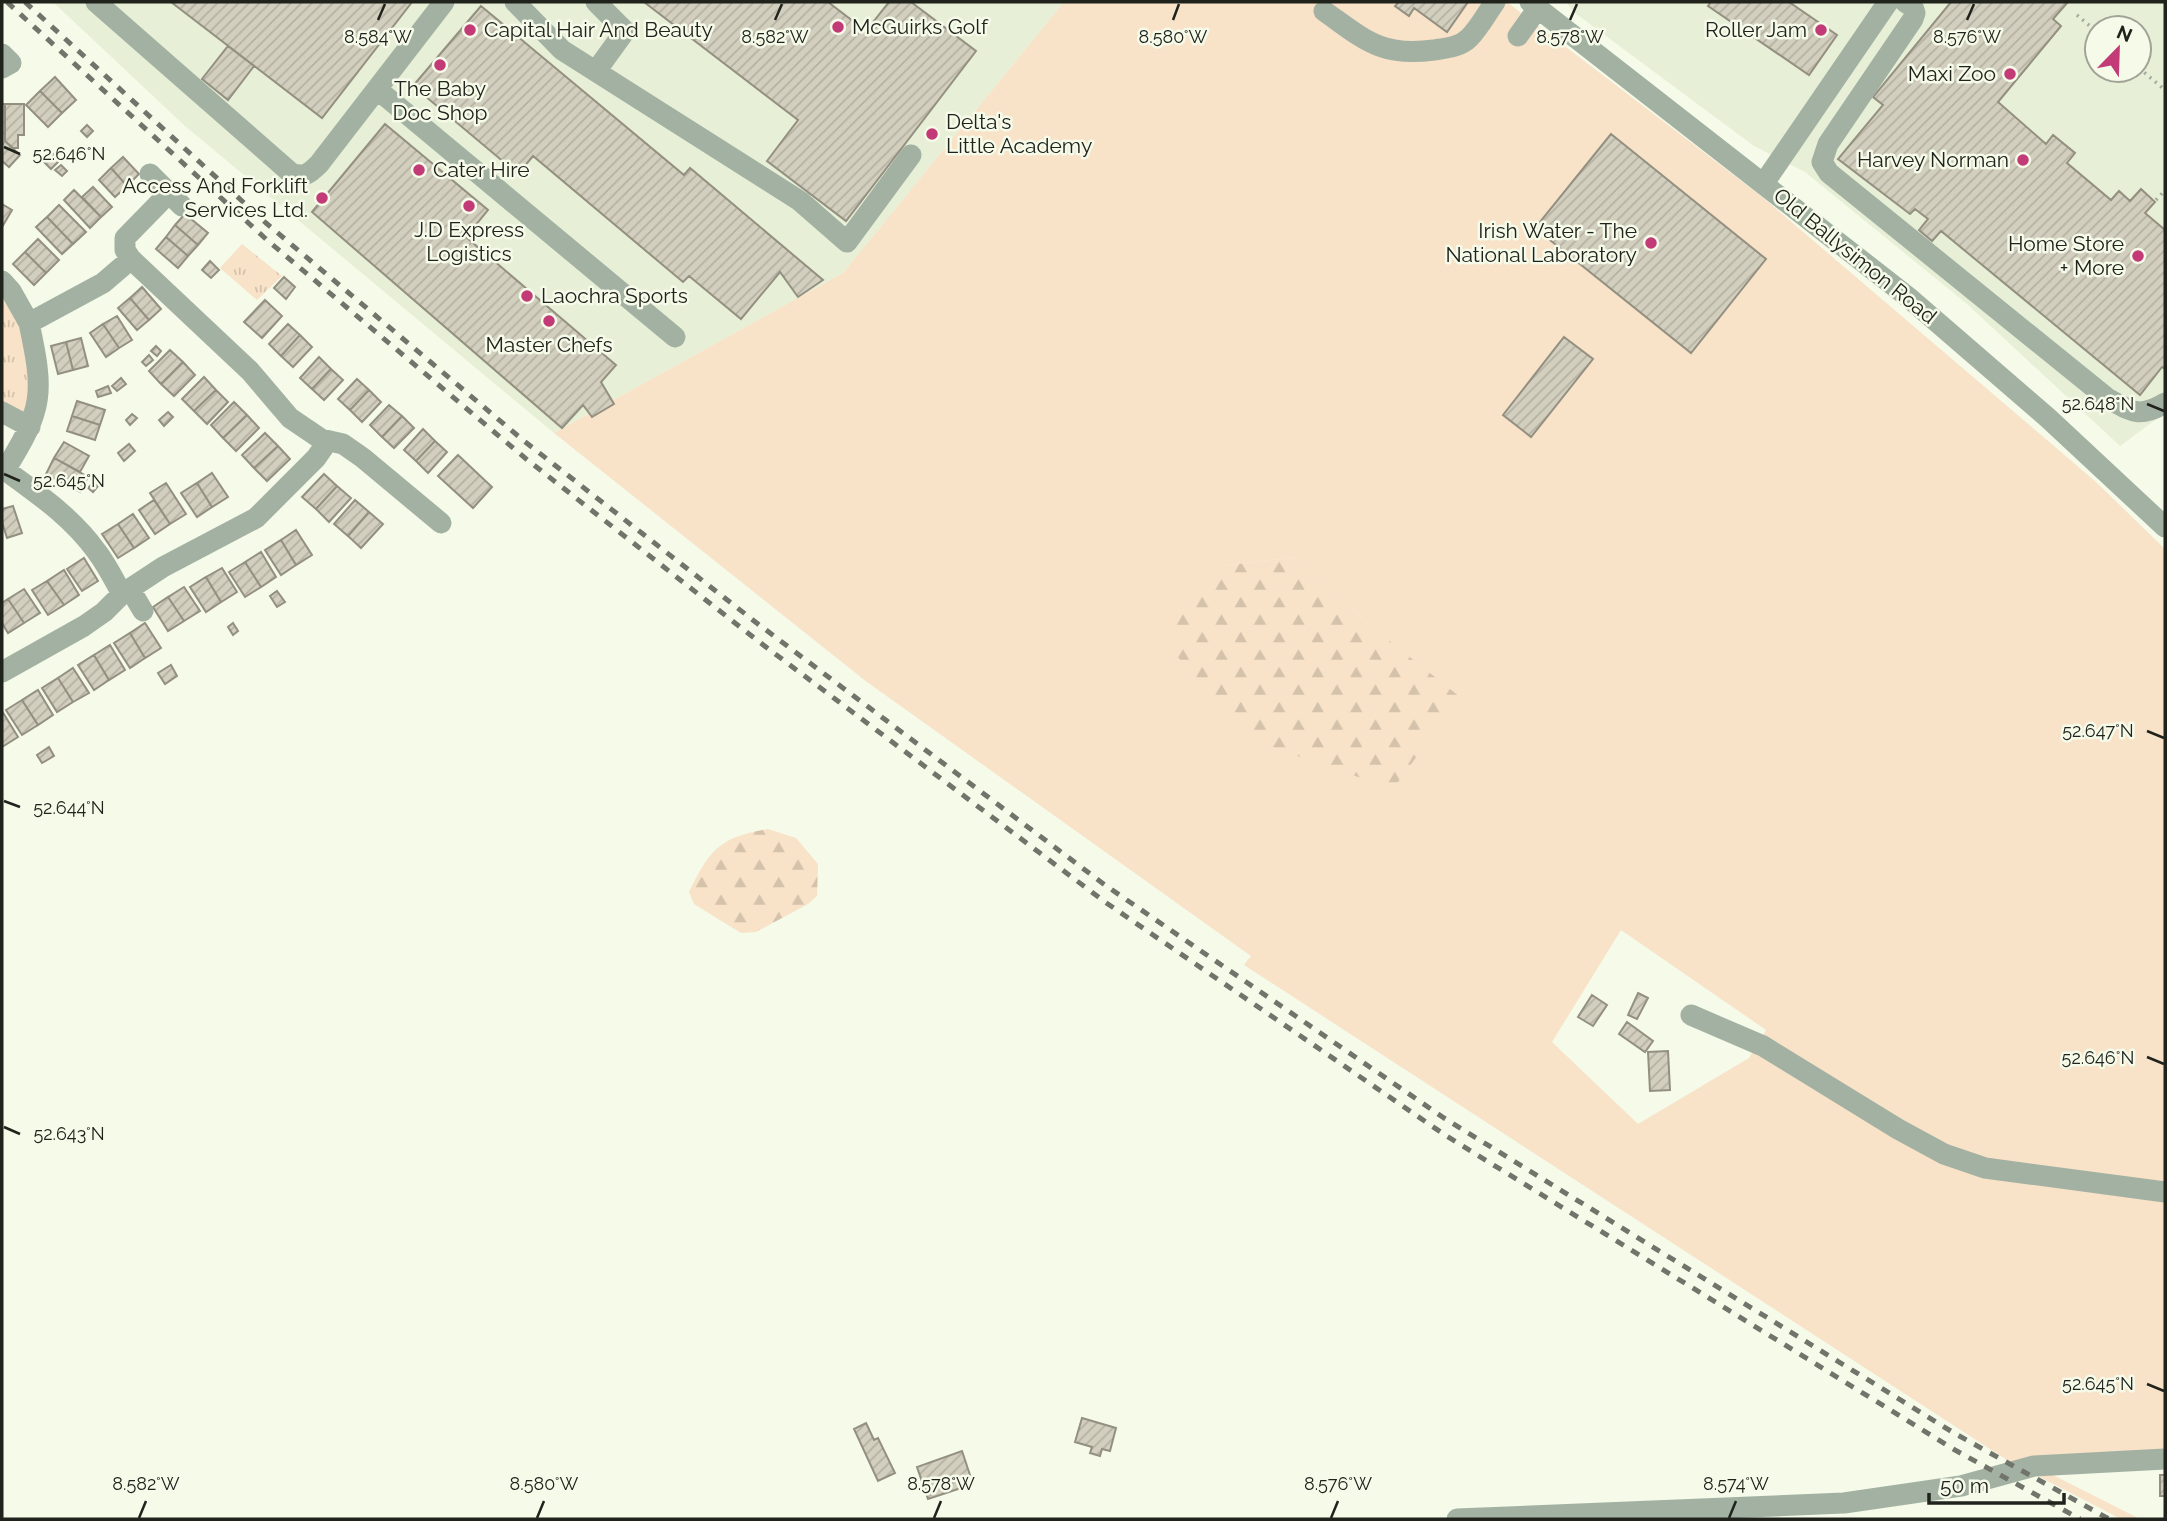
<svg xmlns="http://www.w3.org/2000/svg" width="2167" height="1521" font-family="Raleway,sans-serif">
	<style>
		.built { fill: #e7efd6; fill-rule: evenodd }
		.grass { fill: #f8e2c8; fill-rule: evenodd }
		.forest { fill: url(#forest-firs) }
		.park { fill: url(#park-tufts) }
		.building { fill: url(#building-hatch); stroke: #949081; stroke-width: 2 }
		.lines { fill: none; stroke-linecap: round; stroke-linejoin: round }
		.path { stroke: #a6aa9d; stroke-width: 3.5; stroke-dasharray: 2 5; stroke-linecap: butt }
		.minor { stroke: #a3b1a3; stroke-width: 21 }
		.rail { stroke: #71746a; stroke-width: 5; stroke-dasharray: 9 9; stroke-linecap: butt }
		.ticks { fill: none; stroke: #20221c; stroke-width: 2.5 }
		.poi-dot { fill: #c23a76; stroke: #f5fae9; stroke-width: 2.5 }
		.labels { text-anchor: middle; stroke-width: 5; stroke-linejoin: round; paint-order: stroke }
		.poi-label { font-size: 21px; fill: #20221c; stroke: #f5fae9; text-anchor: end }
		.street-label { font-size: 21px; fill: #20221c; stroke: #f5fae9 }
		.ticks-label { font-size: 18px; text-anchor: middle; fill: #20221c; stroke: #f5fae9; stroke-width: 5; stroke-linejoin: round; paint-order: stroke }
	</style>
	<defs>
		<pattern id="forest-firs" width="22" height="20" patternUnits="userSpaceOnUse" patternTransform="scale(1.75)"><rect width="22" height="20" fill="#f8e2c8"/><path d="M5 1l3.5 6h-7zM16 11l3.5 6h-7z" fill="#d4c2ab"/></pattern>
		<pattern id="park-tufts" width="24" height="20" patternUnits="userSpaceOnUse" patternTransform="scale(1.75)"><rect width="24" height="20" fill="#f8e2c8"/><path d="M3 7l-1-3M5 7V3M7 7l1-3M15 17l-1-3M17 17v-4M19 17l1-3" fill="none" stroke="#d4c2ab"/></pattern>
		<pattern id="building-hatch" width="6" height="6" patternUnits="userSpaceOnUse" patternTransform="scale(1.75)"><rect width="6" height="6" fill="#d3cfbe"/><path d="M-1 1l2-2M0 6l6-6M5 7l2-2" fill="none" stroke="#b5b1a3"/></pattern>
	</defs>
	<rect width="100%" height="100%" fill="#f5fae9"/>
	<path class="built" d="M53,2H1064L843,273L554,433L185,126Z
		M1566,2H2165V415L2159,417L2120,446L1966,303L1805,172L1754,146L1575,13ZM2097,28H2139V70H2097Z"/>
	<path class="grass" d="M1064,2H1507L1761,196L2096,482L2165,549V1467L2051,1474L2140,1519H2121L2007,1460L1244,965L1251,956L867,682L554,433L843,273ZM1295,557L1367,623L1221,566ZM1621,930L1766,1030L1749,1058L1638,1124L1552,1042Z"/>
	<path class="forest" d="M1295,557L1367,623L1460,697L1393,789L1257,742L1172,651L1170,613L1221,566Z
		M768,829L796,838L818,864L817,896L808,904L756,932L741,933L694,904L689,892C710,849 720,837 768,829Z"/>
	<path class="park" d="M242,244L282,276L257,300L220,268Z
		M2,293L18,320L29,367L27,408L24,412L2,404Z"/>
	<path class="building" d="M171,2H412L322,118Z
		M644,2H828L866,31L889,2H911L976,51L846,221L767,161L798,120Z
		M1399,2H1468L1447,32L1414,8L1409,16L1395,6Z
		M1711,2H1789L1837,35L1809,75L1708,6Z
		M1951,2H2068L2053,19L2061,26L1998,102L2046,144L2053,135L2075,153L2067,163L2111,200L2119,191L2130,201L2141,189L2155,202L2145,213L2165,230V369L2162,367L2140,395L1941,231L1932,241L1919,230L1928,219L1915,209L1910,214L1838,159L1883,105L1873,97Z
		M481,6L684,175L690,168L823,280L798,297L780,272L741,319L689,276L683,282L533,156L518,174L413,86Z
		M228,46L254,66L228,100L202,79Z
		M55,77L76,100L62,113L40,91Z
		M40,91L62,113L48,127L26,105Z
		M2,104H5V141L20,155L9,167L2,161Z
		M5,104H24V135H18V148H13L5,141Z
		M385,124L488,210L466,237L616,365L601,382L614,404L592,417L583,405L562,428L312,212Z
		M87,125L93,131L87,137L81,131Z
		M1611,134L1766,259L1691,353L1535,228Z
		M75,149L80,154L75,160L70,156Z
		M50,151L60,160L51,169L41,159Z
		M123,157L139,174L127,186L111,168Z
		M61,165L67,171L62,176L55,170Z
		M111,168L127,186L115,197L99,180Z
		M93,187L112,207L101,217L82,197Z
		M74,190L101,217L90,228L64,200Z
		M2,204L12,210L2,227Z
		M59,205L86,232L73,244L47,217Z
		M185,214L208,233L198,245L175,225Z
		M47,217L73,244L62,254L36,227Z
		M175,225L198,245L188,256L166,237Z
		M166,237L188,256L178,268L156,249Z
		M38,239L59,260L46,273L25,252Z
		M25,252L46,273L34,285L13,264Z
		M210,261L219,270L211,278L202,270Z
		M284,277L295,287L286,299L274,288Z
		M142,287L161,309L149,320L130,298Z
		M130,298L149,320L137,330L118,308Z
		M265,300L282,316L262,338L244,322Z
		M117,316L132,340L119,348L103,324Z
		M103,324L119,348L106,357L90,333Z
		M288,324L300,335L281,356L269,344Z
		M300,335L312,347L293,367L281,356Z
		M1564,337L1593,359L1531,437L1503,415Z
		M81,338L88,366L73,370L66,342Z
		M66,342L73,370L58,374L51,346Z
		M156,346L161,351L157,356L151,351Z
		M170,350L183,362L161,384L149,371Z
		M149,355L153,360L146,366L142,362Z
		M319,357L331,369L312,389L300,378Z
		M183,362L195,375L174,396L161,384Z
		M331,369L343,380L324,400L312,389Z
		M204,377L216,390L194,411L182,399Z
		M121,378L126,384L117,391L112,386Z
		M357,379L369,390L350,410L338,399Z
		M108,386L111,393L98,397L96,391Z
		M216,390L228,402L207,424L194,411Z
		M369,390L381,402L362,422L350,410Z
		M77,401L105,410L100,425L72,416Z
		M234,402L247,415L223,438L211,425Z
		M389,405L402,416L382,437L370,425Z
		M168,412L173,417L164,426L159,420Z
		M132,414L137,418L130,425L126,420Z
		M247,415L259,428L236,451L223,438Z
		M72,416L100,425L95,440L67,431Z
		M402,416L414,428L394,448L382,437Z
		M423,429L435,441L416,461L404,450Z
		M265,433L278,446L254,468L242,455Z
		M435,441L447,452L428,473L416,461Z
		M64,442L89,456L80,472L54,458Z
		M129,444L135,451L124,461L118,453Z
		M278,446L290,459L267,481L254,468Z
		M458,455L492,487L473,508L438,476Z
		M54,458L88,477L80,492L46,474Z
		M212,473L228,497L212,507L197,483Z
		M324,474L337,486L316,509L302,497Z
		M94,482L98,486L93,492L88,488Z
		M166,483L186,514L170,524L150,493Z
		M197,483L212,507L197,517L181,493Z
		M337,486L351,498L329,522L316,509Z
		M154,500L170,524L155,534L139,510Z
		M355,500L369,512L348,536L334,524Z
		M13,506L22,533L7,538L2,522V509Z
		M369,512L383,524L361,548L348,536Z
		M133,514L149,538L134,548L118,524Z
		M118,524L134,548L118,558L102,534Z
		M296,530L312,555L296,565L281,540Z
		M281,540L296,565L281,575L265,550Z
		M261,552L276,577L261,587L245,562Z
		M84,558L98,581L82,591L67,569Z
		M245,562L261,587L245,597L229,572Z
		M222,568L237,592L221,602L206,577Z
		M64,570L79,595L64,605L47,581Z
		M206,577L221,602L206,612L190,587Z
		M47,581L64,605L48,615L32,590Z
		M184,587L200,611L184,621L168,597Z
		M24,589L40,613L24,623L8,599Z
		M277,591L285,602L277,607L270,596Z
		M168,597L184,621L168,631L153,607Z
		M8,599L24,623L8,633L2,623V603Z
		M145,623L161,648L145,658L130,633Z
		M233,623L238,631L233,635L228,627Z
		M130,633L145,658L130,668L114,643Z
		M110,645L125,670L109,680L94,655Z
		M94,655L109,680L94,690L78,665Z
		M171,665L177,676L165,684L158,673Z
		M73,668L89,693L73,702L58,678Z
		M58,678L73,702L57,712L42,688Z
		M38,690L53,715L38,725L22,700Z
		M22,700L38,725L22,735L6,710Z
		M2,711L18,737L2,747Z
		M49,747L54,756L42,763L37,755Z
		M1638,993L1648,998L1637,1019L1628,1015Z
		M1592,995L1607,1005L1593,1026L1578,1017Z
		M1627,1022L1653,1041L1645,1052L1619,1034Z
		M1668,1051L1670,1090L1650,1091L1648,1052Z
		M1082,1418L1116,1428L1110,1451L1102,1449L1100,1456L1090,1453L1092,1447L1075,1442Z
		M866,1423L874,1440L878,1438L895,1473L878,1481L854,1429Z
		M962,1451L973,1484L928,1499L917,1467Z
		M2160,1475H2165V1496H2160Z"/>
	<g class="lines">
		<path class="path" d="M2077,15L2097,32
			M2139,68L2165,90
			M2156,200L2165,190"/>
		<path class="minor" d="M96,2L291,173C304,178 309,174 319,164L444,2
			M515,2L562,50L800,201L847,242L911,155
			M1530,2L1908,297L2048,418L2165,527
			M1905,2L1913,7L1915,13L1913,19L1828,144L1822,162L1829,173L2107,398C2131,411 2139,419 2165,403
			M1324,11C1365,40 1381,57 1434,50C1446,48 1460,47 1469,38C1479,28 1487,13 1495,2
			M1518,36L1538,8
			M2,54L11,63L2,68
			M596,71L625,31L596,2
			M378,90L675,337
			M150,174L182,206
			M1764,183L1888,2
			M131,259L125,250V238L169,193
			M2,281L11,291L29,323
			M2,412L30,427
			M321,439L343,444L363,458L441,523
			M5,470C38,494 73,518 97,552C107,565 114,580 122,594
			M2,471L5,470C44,408 44,393 29,323L103,283L131,259L250,371L290,418L321,439L323,448L316,458L256,518L163,567L122,594L104,612L84,626L2,672
			M130,589L143,611
			M1691,1015L1763,1046L1898,1129L1944,1154L1985,1168L2165,1192
			M1457,1519L1844,1503L1961,1486L2034,1466L2165,1459"/>
		<path class="rail" d="M7,2L267,240L525,458L758,641L1105,902L1445,1135L1955,1450L2080,1519
			M25,2L266,223L524,441L758,624L1105,885L1444,1118L1954,1433L2109,1519"/>
	</g>
	<path class="ticks" d="M378,20L385,4M775,20L782,4M1173,20L1179,4M1570,20L1577,4M1967,20L1974,4M4,147L20,154M2147,404L2164,411M4,474L20,481M2147,731L2164,738M4,801L20,807M2147,1057L2164,1064M4,1127L20,1134M2147,1384L2164,1391M139,1518L146,1501M537,1518L544,1501M934,1518L941,1501M1331,1518L1338,1501M1729,1518L1736,1501"/>
	<g class="poi-dot">
		<circle cx="838" cy="27" r="7"/>
		<circle cx="470" cy="30" r="7"/>
		<circle cx="1821" cy="30" r="7"/>
		<circle cx="440" cy="65" r="7"/>
		<circle cx="2010" cy="74" r="7"/>
		<circle cx="932" cy="134" r="7"/>
		<circle cx="2023" cy="160" r="7"/>
		<circle cx="419" cy="170" r="7"/>
		<circle cx="322" cy="198" r="7"/>
		<circle cx="469" cy="206" r="7"/>
		<circle cx="1651" cy="243" r="7"/>
		<circle cx="2138" cy="256" r="7"/>
		<circle cx="527" cy="296" r="7"/>
		<circle cx="549" cy="321" r="7"/>
	</g>
	<g class="labels">
		<g class="poi-label">
			<text x="852" y="34" text-anchor="start">McGuirks Golf</text>
			<text x="484" y="37" text-anchor="start">Capital Hair And Beauty</text>
			<text x="1807" y="37">Roller Jam</text>
			<text x="1996" y="81">Maxi Zoo</text>
			<text x="440" y="96" text-anchor="middle">The Baby<tspan x="440" dy="24">Doc Shop</tspan></text>
			<text x="946" y="129" text-anchor="start">Delta's<tspan x="946" dy="24">Little Academy</tspan></text>
			<text x="2009" y="167">Harvey Norman</text>
			<text x="433" y="177" text-anchor="start">Cater Hire</text>
			<text x="308" y="193">Access And Forklift<tspan x="308" dy="24">Services Ltd.</tspan></text>
			<text x="469" y="237" text-anchor="middle">J.D Express<tspan x="469" dy="24">Logistics</tspan></text>
			<text x="1637" y="238">Irish Water - The<tspan x="1637" dy="24">National Laboratory</tspan></text>
			<text x="2124" y="251">Home Store<tspan x="2124" dy="24">+ More</tspan></text>
			<text x="541" y="303" text-anchor="start">Laochra Sports</text>
			<text x="549" y="352" text-anchor="middle">Master Chefs</text>
		</g>
		<g class="street-label">
			<text transform="translate(1855 256) rotate(39)" y="7">Old Ballysimon Road</text>
		</g>
	</g>
	<g class="ticks-label">
		<text x="378" y="43">8.584°W</text>
		<text x="775" y="43">8.582°W</text>
		<text x="1173" y="43">8.580°W</text>
		<text x="1570" y="43">8.578°W</text>
		<text x="1967" y="43">8.576°W</text>
		<text x="69" y="160">52.646°N</text>
		<text x="2098" y="410">52.648°N</text>
		<text x="69" y="487">52.645°N</text>
		<text x="2098" y="737">52.647°N</text>
		<text x="69" y="814">52.644°N</text>
		<text x="2098" y="1064">52.646°N</text>
		<text x="69" y="1140">52.643°N</text>
		<text x="2098" y="1390">52.645°N</text>
		<text x="146" y="1490">8.582°W</text>
		<text x="544" y="1490">8.580°W</text>
		<text x="941" y="1490">8.578°W</text>
		<text x="1338" y="1490">8.576°W</text>
		<text x="1736" y="1490">8.574°W</text>
	</g>
	<rect width="2167" height="1521" fill="none" stroke="#20221c" stroke-width="7"/>
	<g transform="translate(2118 49) rotate(23)"><circle r="33" fill="#f5fae9" stroke="#a0a497" stroke-width="2"/>
	<path d="M0-5L12 26L0 18L-12 26Z" fill="#c23a76"/>
	<text y="-10" font-size="19" font-weight="bold" text-anchor="middle" fill="#20221c">N</text>
	</g>
	<path d="M1929 1493v10h135v-10" fill="none" stroke="#20221c" stroke-width="3.5"/>
	<text x="1940" y="1493" font-size="21" fill="#20221c" stroke="#f5fae9" stroke-width="5" paint-order="stroke">50 m</text>
</svg>
